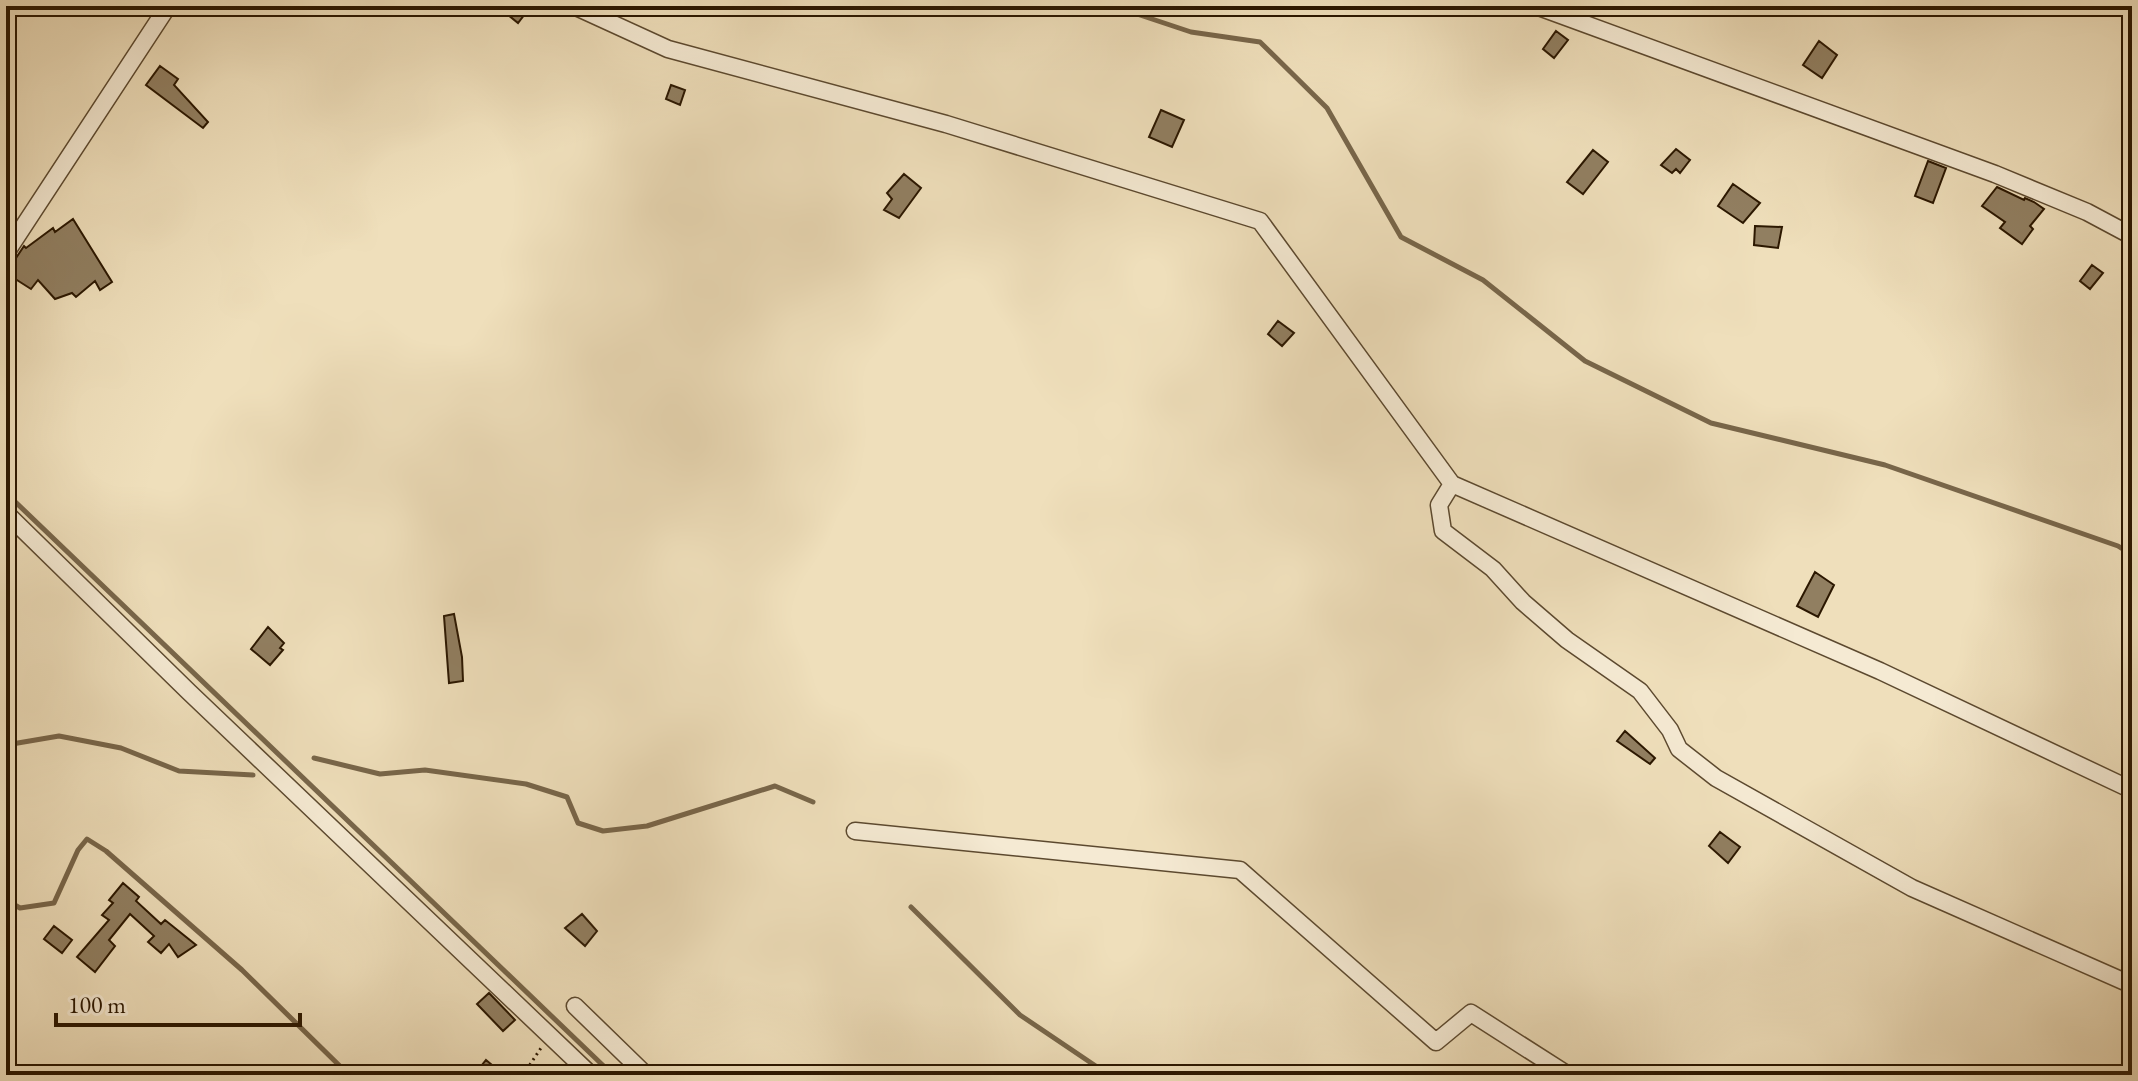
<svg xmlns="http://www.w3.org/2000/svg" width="2138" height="1081" font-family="'EB Garamond',serif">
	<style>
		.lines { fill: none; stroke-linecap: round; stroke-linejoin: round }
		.stream { stroke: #78664a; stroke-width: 5 }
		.building { fill: #917f61; stroke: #2b1700; stroke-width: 2 }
		.minor-casing { stroke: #5c492f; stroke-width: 19 }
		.path { stroke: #2b1700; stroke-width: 3; stroke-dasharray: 2 4; stroke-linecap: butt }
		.minor { stroke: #f5ead3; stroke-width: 16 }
	</style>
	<rect width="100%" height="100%" fill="#efdfbb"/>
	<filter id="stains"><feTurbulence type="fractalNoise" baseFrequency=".0025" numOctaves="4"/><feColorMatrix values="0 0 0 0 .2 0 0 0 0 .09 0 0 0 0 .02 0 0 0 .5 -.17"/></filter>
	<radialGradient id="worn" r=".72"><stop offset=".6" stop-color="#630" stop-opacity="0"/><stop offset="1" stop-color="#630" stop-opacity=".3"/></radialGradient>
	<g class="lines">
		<path class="stream" d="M1113,6L1191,32L1260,42L1327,108L1401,237L1483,280L1585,361L1711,423L1885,465L2118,546L2132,555
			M6,493L613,1075
			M6,745L59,736L121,748L179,771L253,775
			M314,758L380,774L425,770L526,784L567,797L578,823L603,831L647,826L775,786L813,802
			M6,900L20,908L54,903L78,850L87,839L106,851L242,970L349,1075
			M911,907L1020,1015L1109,1075"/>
	</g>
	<path class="building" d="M497,6H531L518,23Z
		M1556,31L1568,40L1554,58L1543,49Z
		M1819,41L1837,55L1822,78L1803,65Z
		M160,66L178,79L174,85L208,122L203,128L146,85Z
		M671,85L685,90L680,105L666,99Z
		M1161,110L1184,120L1172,147L1149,137Z
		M1676,149L1690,160L1680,173L1676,169L1672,173L1661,165Z
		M1593,150L1608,162L1583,194L1567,182Z
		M1928,161L1946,168L1933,203L1915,196Z
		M904,174L921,188L899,218L884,210L892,199L887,193Z
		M1733,184L1760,203L1743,223L1718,206Z
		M1997,187L2024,200L2025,198L2034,202L2044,209L2030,226L2033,229L2022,244L2000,228L2005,222L1982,206Z
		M73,219L112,282L100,290L95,281L76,297L72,293L55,299L38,280L31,289L6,273L24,246L26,248L53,228L55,232Z
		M1755,226L1782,227L1778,248L1754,245Z
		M2092,265L2103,273L2090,289L2080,281Z
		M1278,321L1294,333L1282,346L1268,334Z
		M1815,572L1834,585L1818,617L1797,606Z
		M454,614L462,657L463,681L449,683L444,616Z
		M268,627L284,643L280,648L283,650L270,665L251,649Z
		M1625,731L1655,758L1650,764L1617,741Z
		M1720,832L1740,847L1728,863L1709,846Z
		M123,883L139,897L136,901L161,924L165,920L196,945L178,957L169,944L161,953L148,942L154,936L130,914L109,940L115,946L95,972L77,957L109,920L102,915L113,903L109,900Z
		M582,914L597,931L585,946L565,928Z
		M54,926L72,940L62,953L44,939Z
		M489,993L515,1020L503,1031L477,1004Z
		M486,1060L504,1075H474Z"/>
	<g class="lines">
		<defs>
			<path id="minor" d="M574,6L668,49L946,124L1260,221L1452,484L1880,671L2132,790
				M1536,6L1995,174L2087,212L2132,236
				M6,253L168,6
				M1452,484L1439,505L1443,531L1493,569L1523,602L1567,640L1640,691L1670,730L1679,749L1716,778L1912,888L2132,985
				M6,513L189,692L591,1075
				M855,831L1240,870L1436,1042L1471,1013L1568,1075
				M575,1006L646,1075"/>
		</defs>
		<use href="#minor" class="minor-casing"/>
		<path class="path" d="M523,1075L541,1048"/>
		<use href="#minor" class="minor"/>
	</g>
	<rect width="2138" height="1081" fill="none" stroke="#efdfbb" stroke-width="32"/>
	<rect x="8" y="8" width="2122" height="1065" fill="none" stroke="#2b1700" stroke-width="4"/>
	<rect x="16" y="16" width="2106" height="1049" fill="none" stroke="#2b1700" stroke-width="2"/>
	<path d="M56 1013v12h244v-12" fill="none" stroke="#2b1700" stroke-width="4"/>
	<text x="68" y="1013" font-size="24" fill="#2b1700" stroke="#f5ead3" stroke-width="6" paint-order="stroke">100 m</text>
	<rect width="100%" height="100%" filter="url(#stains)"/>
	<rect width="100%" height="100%" fill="url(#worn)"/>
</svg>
